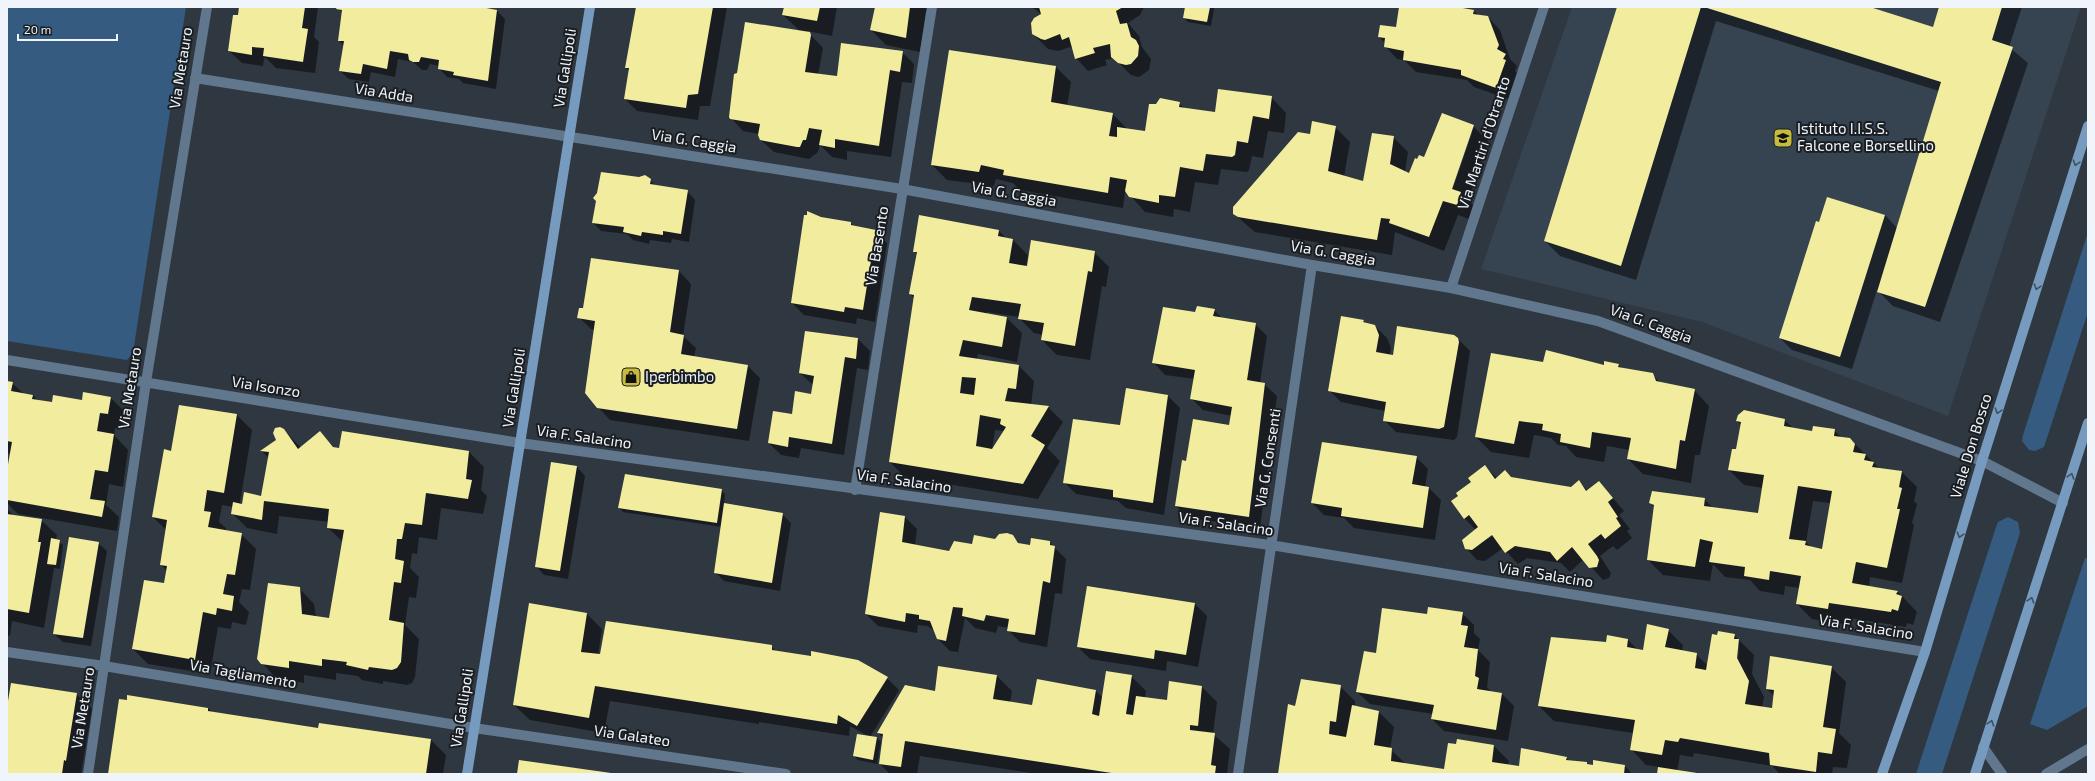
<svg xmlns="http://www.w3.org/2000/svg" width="2095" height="781" font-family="'Exo 2',sans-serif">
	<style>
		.built { fill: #364350 }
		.green { fill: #355c80 }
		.shadow { fill: #0007; fill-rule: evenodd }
		.building { fill: #f2ec9f; fill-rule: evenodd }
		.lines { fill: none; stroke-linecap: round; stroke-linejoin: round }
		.street { stroke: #61778e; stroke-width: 10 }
		.secondary { stroke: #779bbf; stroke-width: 10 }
		.oneway { stroke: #3f5061 }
		.labels { text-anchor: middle; stroke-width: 4; stroke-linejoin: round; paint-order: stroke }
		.street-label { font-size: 15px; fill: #eff5fa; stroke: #1a1e22 }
		.poi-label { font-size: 15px; fill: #eff5fa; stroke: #1a1e22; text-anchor: start }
	</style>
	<rect width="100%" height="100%" fill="#2f3740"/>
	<path class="built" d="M1572,7H2081L1948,416L1702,322L1481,269Z"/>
	<path class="green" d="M7,7H186L133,353L127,360L7,341Z
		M2088,232V312L2044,447L2035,451L2029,450L2022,441L2023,435Z
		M2008,517L2018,522L2020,533L1942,774H1916L1996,527L1998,522Z
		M2085,558L2088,559V706L2047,730L2030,724Z"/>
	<path class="shadow" d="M240,7H318L314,37L319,42L315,73L276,68L267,59L264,58L263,66L242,63L229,51Z
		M338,7H475L497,11L505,19L496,89L463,83L459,79L447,77L439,68V66L430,64L427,70H422L413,62L398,59L395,77L371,72L369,82L349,79L340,71L344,46L339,41L343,14Z
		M637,7H727L710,106H700L698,120L637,111L625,99L629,71L626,68Z
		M785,7H837L832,36L807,31L823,48L818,75L837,77L902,52L914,64L912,83L902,82L891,157L847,151V160L832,157L820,145L818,152L809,159L774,152L761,140L759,134L743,131L731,118L801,32L783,15Z
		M876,7H932V12L926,11L920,52L886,45L871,30Z
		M1032,7H1144L1140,15L1128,23L1139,36L1142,47L1151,59L1149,70L1139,77L1131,75L1114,58L1105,60L1107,65L1088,71L1076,58L1074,50L1070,47L1058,51L1048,49L1036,37L1031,27L1033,20L1042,15Z
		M1186,7H1213L1214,9L1211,26L1188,22L1184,18Z
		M1400,7H1450L1474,11L1479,16L1488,17L1500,30L1510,59L1517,66L1515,71L1517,73L1508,99L1474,87L1467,80L1416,72L1404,60L1397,59L1385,46V43L1379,37L1396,28Z
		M1618,7H1867L1933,28L1940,7H2022L2009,47L2028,63L1940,322L1893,306L1877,290L1852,369L1792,350L1780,338L1820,223L1885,215L1897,228L1939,91L1716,21L1636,280L1560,256L1545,241Z
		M1056,67L1071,82L1067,106L1112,113L1127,129L1145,133L1179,103L1185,109L1216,113L1271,97L1286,113L1284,133L1268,131L1263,158L1252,156L1249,170L1247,172L1221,169L1218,185L1195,182L1190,212L1174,209L1173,217L1145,212L1127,192H1125L1123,208L1020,190L1013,183L996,179L994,186L947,180L932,165Z
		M1473,126L1488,141L1468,200L1476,208L1472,220L1458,215L1444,251L1395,232L1392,255L1255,232L1234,214L1311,135L1335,127L1350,142L1344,177L1364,182L1393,137L1408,152L1405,172L1410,174L1424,158ZM1470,133H1472L1451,194L1449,193Z
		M650,180L656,186L687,191L695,200L689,242L672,239L671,243L650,240L649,244L633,240L627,234L601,231L593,223Z
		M821,218L851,223L855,227L875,231L887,243L875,322L857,318L856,324L804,315L792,303Z
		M999,231L1006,238L1013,240L1028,255L1026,266L1094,252L1109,267L1106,287L1102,286L1090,360L1057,355L1042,340L1043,335L1034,333L1019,318V317L987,312L986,314L1007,318L1022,333L1017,362L978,354L977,359L1019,366L1034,381L1031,405L1048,407L1063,422L1047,448L1060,461L1038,499L905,477L890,462L914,298L910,294L918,255L915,252ZM995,430L1004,431L992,450Z
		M592,259L679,271L691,284L683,336L696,348L694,357L748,366L760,378L749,441L610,420L598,407L595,330L591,329L579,317L584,310Z
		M1214,310L1223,319L1255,324L1267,336L1260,383L1264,384L1277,396L1260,528L1188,518L1176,506L1187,462L1230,427L1232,416L1203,410L1191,398L1195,379L1165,375L1153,362L1196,313Z
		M1363,321L1366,324L1375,326L1387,338L1391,348L1390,355L1394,356L1458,339L1470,351L1457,437L1454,440L1396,432L1384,420L1385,411L1341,402L1329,390Z
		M858,339L870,351L868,370L857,368L844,455L801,448L799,458L781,455L769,443L811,395L813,385L800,373Z
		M1544,363L1618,365L1622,368L1652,374L1661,383L1694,390L1709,406L1700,455H1695L1691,483L1643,474L1628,459L1630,450L1607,446L1604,462L1576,457L1566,446L1558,445L1551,438L1534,435L1529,458L1491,452L1476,437Z
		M7,382L12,383L24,394L33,395L38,401L53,403L83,401L84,393L111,398L126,413L123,429L115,428L114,435L128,450L123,487L109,484L106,505L119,517L117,531L18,514L7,503V476L11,454L7,453Z
		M1168,396L1180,408L1164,515L1126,508L1118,501L1076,494L1064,482L1120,426Z
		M237,415L252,430L240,503L243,505L262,497L269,458L261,451L278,441L284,430L301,448L320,433L335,448L340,449L342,432L469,452L484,467L481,490L487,496L483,514L441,508L437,540L419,537L417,554L412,553L410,568L419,577L416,598L409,597L405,625L419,639L415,677L412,683L407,685L383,681V684L362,680L358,676L336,673V680L304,675V683L275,677L260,661L299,588L314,604L316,617L330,619L343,542L328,528L329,522L279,516L277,534L247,528L232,513L233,507L222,505L219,522L226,528L225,531L241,534L256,549L250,590L242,589L239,602L249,612L246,625L232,622L231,629L218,627L210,674L148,664L133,649L165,584L167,571L161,565L166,530L153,517L172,452Z
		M1784,420L1793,428L1813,432L1834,430L1842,438L1850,439L1880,469L1902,472L1917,487L1914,501L1917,504L1912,523L1914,525L1902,583L1870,577L1869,587L1897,591L1917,612L1913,625L1907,623L1906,627L1844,617L1843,624L1812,619L1797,604L1800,588L1785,586L1784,595L1760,591L1750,580L1725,577L1713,564L1710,581L1663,575L1648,560L1655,508L1650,503L1704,499L1713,508L1759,514L1763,488L1744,485L1729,470L1737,450L1741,425L1737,421ZM1813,501L1830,503L1823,550L1812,548L1806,542Z
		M1416,457L1428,469L1425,487L1429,488L1441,500L1435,540L1354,528L1344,518L1324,515L1312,503Z
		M1485,466L1497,478H1512L1571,488L1579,482L1588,491L1599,482L1624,511L1619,515L1630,529L1627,531L1632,538L1617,550L1613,546L1600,556L1611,573L1609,578L1603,580L1584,559L1570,572L1561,563L1527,558L1518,564L1503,548L1485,561L1477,560L1465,547L1476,530L1464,518L1459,496ZM1496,533L1488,539V537Z
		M577,467L585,476L568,579L544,575L536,566Z
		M721,490L725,494L724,504L782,514L791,523L780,591L724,581L715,572L722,527L623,512L619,508Z
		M7,509L14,516L41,520L57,535L56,540L63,545L60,569L54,568L44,628L12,621L10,636L7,635Z
		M880,513L905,517L917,529L915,546L949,552L1013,536L1021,545L1031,546L1049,542L1066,559L1062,594L1055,593L1047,647L1020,642L1008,630V628L998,626L996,633L975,628L965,618L958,652L950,651L938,639L935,631L927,626L918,625L917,633L878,626L866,614Z
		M98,543L107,551L91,646L63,642L54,634Z
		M1088,588L1195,604L1207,616L1198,667L1167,661L1166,671L1090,659L1078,647Z
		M1462,613L1474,625V633L1480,639L1478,650L1490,662L1487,687L1491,692L1502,694L1514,706L1508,741L1444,731L1432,719L1433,714L1370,704L1357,692L1377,654L1428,616Z
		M587,614L602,629L598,655L771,646L777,652L887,678L899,690L870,737L877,738L881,742L877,764L858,760L854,756L868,736L850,726L849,736L759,722V724L610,701L604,733L530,720L514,705Z
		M1668,630L1683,645L1682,651L1696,654L1708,666L1734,635L1754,655L1752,674L1764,697L1762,708L1772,710L1774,696L1767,689L1831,667L1846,682L1839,733L1851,745L1847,768L1833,767L1832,774H1780L1772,766L1694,753L1693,757L1680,755L1677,771L1696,774H1658L1659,767L1646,765L1631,749L1633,733L1554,721L1539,706L1607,643L1608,636L1628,640L1638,650L1644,651ZM1737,646H1739L1738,663H1736Z
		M939,667L997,676L1012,691L1010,703L1033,706L1096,691L1103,698L1131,676L1146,691L1145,698L1168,701L1202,687L1217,702L1213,734L1230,749L1227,774H1038L920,756L917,774H890L880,764L884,739L878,733L936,692Z
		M1340,686L1355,701V706L1379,712L1394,727L1390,749L1407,765L1445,770L1457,746L1458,740L1494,746L1509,761L1508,765L1519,767L1566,758L1570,761L1588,766H1625L1632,774H1279L1296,707Z
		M76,694L92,709L81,774H7V712Z
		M208,708L212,712L319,729L320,724L431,740L446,755L443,774H109Z"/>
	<path class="building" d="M239,7H305L302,28L308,29L303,62L263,56L264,48L252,47V55L228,51L233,15H238Z
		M337,7H481L497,10L488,81L453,75L454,72L438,69L439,60L421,57L419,62H413L409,60L408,54L390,51L387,69L363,64L361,74L339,71L344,41H338L342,10L336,9Z
		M636,7H713L698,94L688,95L686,108L624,99L629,68H625Z
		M784,7H820L817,21L782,15Z
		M875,7H910L906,38L870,30Z
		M1039,7H1123L1116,11L1120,24L1127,23L1131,37L1136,40L1139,46L1138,56L1131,64L1126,65L1118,63L1111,57L1110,44L1093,48L1095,53L1075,59L1069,37L1062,40L1060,34L1045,40L1041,39L1032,34L1031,23L1034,18L1041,14Z
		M1185,7H1210L1207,22L1183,18Z
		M1399,7H1457L1474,10L1473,14L1488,16L1499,45L1497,49L1506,54L1503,59L1506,60L1496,88L1461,75V70L1403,60L1404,51L1384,47L1385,38L1378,37L1380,25L1396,27Z
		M1617,7H1701L1621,266L1544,241Z
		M1704,7H1870L1933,27L1939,7H2002L1992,40L2013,47L1925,307L1877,292L1941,82Z
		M745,22L810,32L811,35L805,72L837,76L841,43L903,51L900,72L890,70L879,146L835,139V148L819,145L822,130L809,128L806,140H803L800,147H797L760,140L758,135L760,124L730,119L729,117L734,74L737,73Z
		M949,50L1056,66L1051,102L1113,113L1109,136L1117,137V127L1145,131L1149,104H1156L1160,98L1180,102L1179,107L1215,112L1218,89L1272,96L1269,119L1253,116L1248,143L1237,141L1235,155L1232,157L1206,154L1203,171L1180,167L1175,197L1159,195V203L1129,197L1125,191L1127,180L1110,177L1108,193L1003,175L1004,170L981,165L979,172L931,165Z
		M1442,113L1474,125L1452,189L1461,192L1457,205L1443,201L1429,237L1389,223L1390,219L1381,218L1377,240L1238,217L1233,214V207L1298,132L1310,134L1312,121L1336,126L1328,171L1363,181L1372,133L1394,136L1390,164L1409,173L1415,158L1417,159L1419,155L1424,157Z
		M601,172L639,177L645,175L651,179L650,184L688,190L681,234L663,231V235L642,232L641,236L623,232L624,227L592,223L596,201L593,198L597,193Z
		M1827,197L1885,215L1840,357L1779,338L1816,221L1819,222Z
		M807,211L821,217L851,222V225L876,230L863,310L845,307L844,312L791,303L804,215H807Z
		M919,215L999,230L998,236L1013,239L1009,263L1027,266L1031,240L1095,251L1092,272L1088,271L1075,346L1041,340L1044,323L1018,319L1021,304L972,297L969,310L1007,317L1002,347L963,340L959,356L1019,365L1016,389L1008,388L1005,401L1049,406L1031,436L1045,445L1023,484L889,462L914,295L909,294L917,252H913ZM962,377L976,378L974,395L960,393ZM980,415L1001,419L1000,424L1006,427L992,449L976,446Z
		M591,258L679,270L670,332L684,335L681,354L748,365L737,429L597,408L585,393L595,321L577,318L579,308H583Z
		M1197,306L1215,309L1213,316L1256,323L1247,380L1265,383L1249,517L1175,506L1182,460L1186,461L1193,419L1229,425L1232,407L1190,399L1195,370L1152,363L1163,307L1195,312Z
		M1341,316L1364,320L1363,322L1375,325L1379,335L1376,352L1393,355L1397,326L1454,335L1458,338L1459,342L1444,427L1439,429L1383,421L1386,402L1328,391Z
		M805,331L858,338L856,359L845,357L832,444L789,437L788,447L768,443L773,411L792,414L795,391L811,394L814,376L799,373Z
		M1546,350L1604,365V361L1619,364L1618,367L1653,373L1656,381L1695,389L1685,441L1680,440L1676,469L1627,459L1631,438L1592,432L1590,448L1560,442L1561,434L1542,430L1543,424L1519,421L1514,444L1475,437L1491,353L1543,362Z
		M7,381L13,382L11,391L33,395L32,399L52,402L53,395L82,400L83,392L111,397L108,414L100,413L97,431L114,434L108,472L95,470L90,499L105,501L102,517L7,500V470L12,442L7,441Z
		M1126,388L1168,395L1153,503L1113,497V490L1063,483L1073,419L1120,425Z
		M179,405L237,414L224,493L207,490L204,511L211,512L208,527L242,533L235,575L227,574L223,594L234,596L232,611L217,608L216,615L203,612L195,660L132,649L144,580L164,583L167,566L160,565L167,520L152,517L164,449L171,451Z
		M1744,410L1785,419L1784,426L1812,431L1813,426L1835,429L1834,436L1850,438L1855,444L1853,452L1866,454L1864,460L1874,462L1872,467L1902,471L1899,487L1902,488L1897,509H1900L1887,568L1856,562L1852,583L1898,591L1896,594L1902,596L1898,611L1892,609L1891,612L1829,603L1828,609L1796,604L1801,576L1770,571L1769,580L1744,576L1745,567L1709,562L1713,542L1700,539L1695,567L1647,560L1654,505L1649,503L1652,491L1705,498L1704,506L1758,513L1764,475L1728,470L1732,449H1736L1741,422L1736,421L1738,415ZM1798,486L1832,491L1822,549L1805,545L1806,541L1789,539Z
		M280,427L284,429L298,449L320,431L333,447L339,448L342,431L469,451L466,479L472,480L468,499L426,493L422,525L405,523L402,539H397L395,559L404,561L401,583L394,582L389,620L404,623L401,662L397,668L392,670L369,667L368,670L346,665L347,662L322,659V666L289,661V668L261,664L257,659L268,583L300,587L302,614L329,618L344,530L327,528L329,509L264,501L262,520L231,514L233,502L242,504L244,492L261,496L269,452L260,451L276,440L273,433L275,428Z
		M1322,442L1417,456L1412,484L1429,487L1423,528L1341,516L1342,508L1311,503Z
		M551,462L577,466L560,571L535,567Z
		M1485,465L1495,479L1505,470L1511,477L1571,487L1579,480L1586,491L1599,481L1613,498L1608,502L1618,517L1616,518L1621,526L1605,539L1601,534L1588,544L1597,556L1599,560L1597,567L1589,568L1572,547L1557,561L1550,552L1515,546L1505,553L1492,535L1472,550L1465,549L1462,540L1478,527L1469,515L1464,519L1451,501L1458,496L1456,493L1471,482L1468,478Z
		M625,474L722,489L717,523L618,508Z
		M724,503L783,513L772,583L714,573Z
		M880,512L905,516L902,542L949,551L954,541L972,544L974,535L995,539L999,534L1007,533L1013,535L1018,543L1030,545L1031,538L1050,541V545L1055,546L1050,583L1043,581L1035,635L1007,631L1009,619L986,615L984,621L962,616L963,608L953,607L946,641L937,639L930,621L919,619V615L906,613L905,622L865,614Z
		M7,514L42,519L38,542H41L29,613L7,609Z
		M69,537L99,542L83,638L53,634Z
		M51,538L60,540L56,565L47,564Z
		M1087,586L1195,603L1186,655L1155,650L1154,659L1077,647Z
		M529,603L587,613L581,652L600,654L606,621L772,645V650L811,656V651L858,660L888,677L857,726L838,715L837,724L595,686L589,718L513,705Z
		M1428,607L1463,612L1461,625L1468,626L1464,647L1478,649L1475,676L1479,678L1477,689L1502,693L1496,730L1431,719L1434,705L1356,692L1364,651L1376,653L1382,608L1427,614Z
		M1647,624L1669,629L1665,647L1697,653L1695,668L1706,670L1712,634L1717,635L1718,631L1735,634L1734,639H1739L1737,658L1749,681L1745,704L1772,708L1774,690L1766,689L1770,656L1832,666L1823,727L1836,729L1832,754L1818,752L1816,772L1770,765L1769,753L1680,738L1678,742L1665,740L1662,755L1630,750L1635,720L1538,706L1551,637L1606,642L1607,635L1628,639L1627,647L1643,650Z
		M938,666L997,675L993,699L1032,705L1037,679L1096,690L1092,714L1099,716L1106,671L1132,675L1126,714L1133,715L1136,696L1167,700L1169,681L1202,686L1198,726L1190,725V730L1215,733L1211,765L1216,766L1215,774H1118L905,741L901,767L879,764L883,734L877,733L905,685L935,691Z
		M1301,679L1341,685L1336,722L1330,721L1329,734L1346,737L1352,705L1379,711L1374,745L1392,748L1391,761L1444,769L1448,743L1456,744L1457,739L1494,745L1492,762L1519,766L1521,748L1567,757L1566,760L1587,762V764L1593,765V760L1625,765L1624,774H1278L1288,704L1295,706Z
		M11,683L77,693L66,761L64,760L62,774H7V707Z
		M127,695L208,708V711L318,728L319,723L431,739L426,774H108L119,699L127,700Z
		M857,734L877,737L873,760L853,756Z
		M519,760L611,773V774H517Z
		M1658,767L1697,773V774H1657Z"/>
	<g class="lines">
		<path class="street" d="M195,78L902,189L1312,265L1451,288L1598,321L1982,461L2063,503
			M1451,288L1544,7
			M7,360L520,443L1270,545L1925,652
			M855,490L932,7
			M7,652L104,666L474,728L786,774
			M1983,747L2002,774
			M88,774L146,382L207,7
			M1238,774L1312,265
			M2046,774L2088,749"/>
		<path class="secondary" d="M467,774L590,7
			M1882,774L1925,652L1982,461L2088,126
			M1975,774L2088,423"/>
	</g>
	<defs><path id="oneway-chevron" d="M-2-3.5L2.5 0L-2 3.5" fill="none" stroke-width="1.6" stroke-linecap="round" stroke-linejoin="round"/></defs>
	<g class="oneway">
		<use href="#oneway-chevron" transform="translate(2076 163) rotate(108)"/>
		<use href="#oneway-chevron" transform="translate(2037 287) rotate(108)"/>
		<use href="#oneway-chevron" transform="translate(1998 411) rotate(108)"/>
		<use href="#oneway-chevron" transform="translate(2071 476) rotate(-72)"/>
		<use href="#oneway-chevron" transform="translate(1960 535) rotate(107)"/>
		<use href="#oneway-chevron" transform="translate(2031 600) rotate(-72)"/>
		<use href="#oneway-chevron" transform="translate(1991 723) rotate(-72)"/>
	</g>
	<defs>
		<symbol id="school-square" viewBox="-11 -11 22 22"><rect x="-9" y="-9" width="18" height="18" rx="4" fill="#c7bb3c" stroke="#1a1e22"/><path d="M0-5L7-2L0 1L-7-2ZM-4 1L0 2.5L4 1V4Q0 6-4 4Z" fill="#111"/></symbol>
		<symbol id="shop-square" viewBox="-11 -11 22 22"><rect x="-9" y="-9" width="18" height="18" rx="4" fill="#c7bb3c" stroke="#1a1e22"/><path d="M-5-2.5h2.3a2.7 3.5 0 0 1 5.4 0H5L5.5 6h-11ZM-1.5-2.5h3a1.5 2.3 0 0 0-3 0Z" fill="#111"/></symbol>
	</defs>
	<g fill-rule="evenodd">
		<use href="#school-square" x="1772" y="127" width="22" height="22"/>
		<use href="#shop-square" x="620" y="366" width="22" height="22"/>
	</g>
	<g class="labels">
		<g class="street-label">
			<text transform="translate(181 68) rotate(-81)" y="5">Via Metauro</text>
			<text transform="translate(565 68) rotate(-81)" y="5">Via Gallipoli</text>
			<text transform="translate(384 93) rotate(9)" y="5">Via Adda</text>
			<text transform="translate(694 141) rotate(9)" y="5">Via G. Caggia</text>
			<text transform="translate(1484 143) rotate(-72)" y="5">Via Martiri d'Otranto</text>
			<text transform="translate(1014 194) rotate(10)" y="5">Via G. Caggia</text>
			<text transform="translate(877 246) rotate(-81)" y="5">Via Basento</text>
			<text transform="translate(1333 253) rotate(10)" y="5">Via G. Caggia</text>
			<text transform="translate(1651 324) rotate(20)" y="5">Via G. Caggia</text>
			<text transform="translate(266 387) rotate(9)" y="5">Via Isonzo</text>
			<text transform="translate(130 388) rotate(-81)" y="5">Via Metauro</text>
			<text transform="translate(514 388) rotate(-81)" y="5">Via Gallipoli</text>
			<text transform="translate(584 437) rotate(8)" y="5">Via F. Salacino</text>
			<text transform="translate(1971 446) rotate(-73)" y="5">Viale Don Bosco</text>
			<text transform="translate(1268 458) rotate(-81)" y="5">Via G. Consenti</text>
			<text transform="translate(904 481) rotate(8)" y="5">Via F. Salacino</text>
			<text transform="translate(1226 524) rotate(8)" y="5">Via F. Salacino</text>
			<text transform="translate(1546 575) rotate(9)" y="5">Via F. Salacino</text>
			<text transform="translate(1866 627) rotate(9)" y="5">Via F. Salacino</text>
			<text transform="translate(243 674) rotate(10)" y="5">Via Tagliamento</text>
			<text transform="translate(83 708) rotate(-81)" y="5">Via Metauro</text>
			<text transform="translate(462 708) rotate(-81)" y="5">Via Gallipoli</text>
			<text transform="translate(632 736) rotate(8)" y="5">Via Galateo</text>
		</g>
		<g class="poi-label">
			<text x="1797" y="134">Istituto I.I.S.S.<tspan x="1797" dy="17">Falcone e Borsellino</tspan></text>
			<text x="645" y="382">Iperbimbo</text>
		</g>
	</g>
	<rect width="2095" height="781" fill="none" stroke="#eff5fa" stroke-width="16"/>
	<path d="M18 34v6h99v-6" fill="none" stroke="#eff5fa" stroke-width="2"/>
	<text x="24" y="34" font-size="12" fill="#eff5fa" stroke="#1a1e22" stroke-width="3" paint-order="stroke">20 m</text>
</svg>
